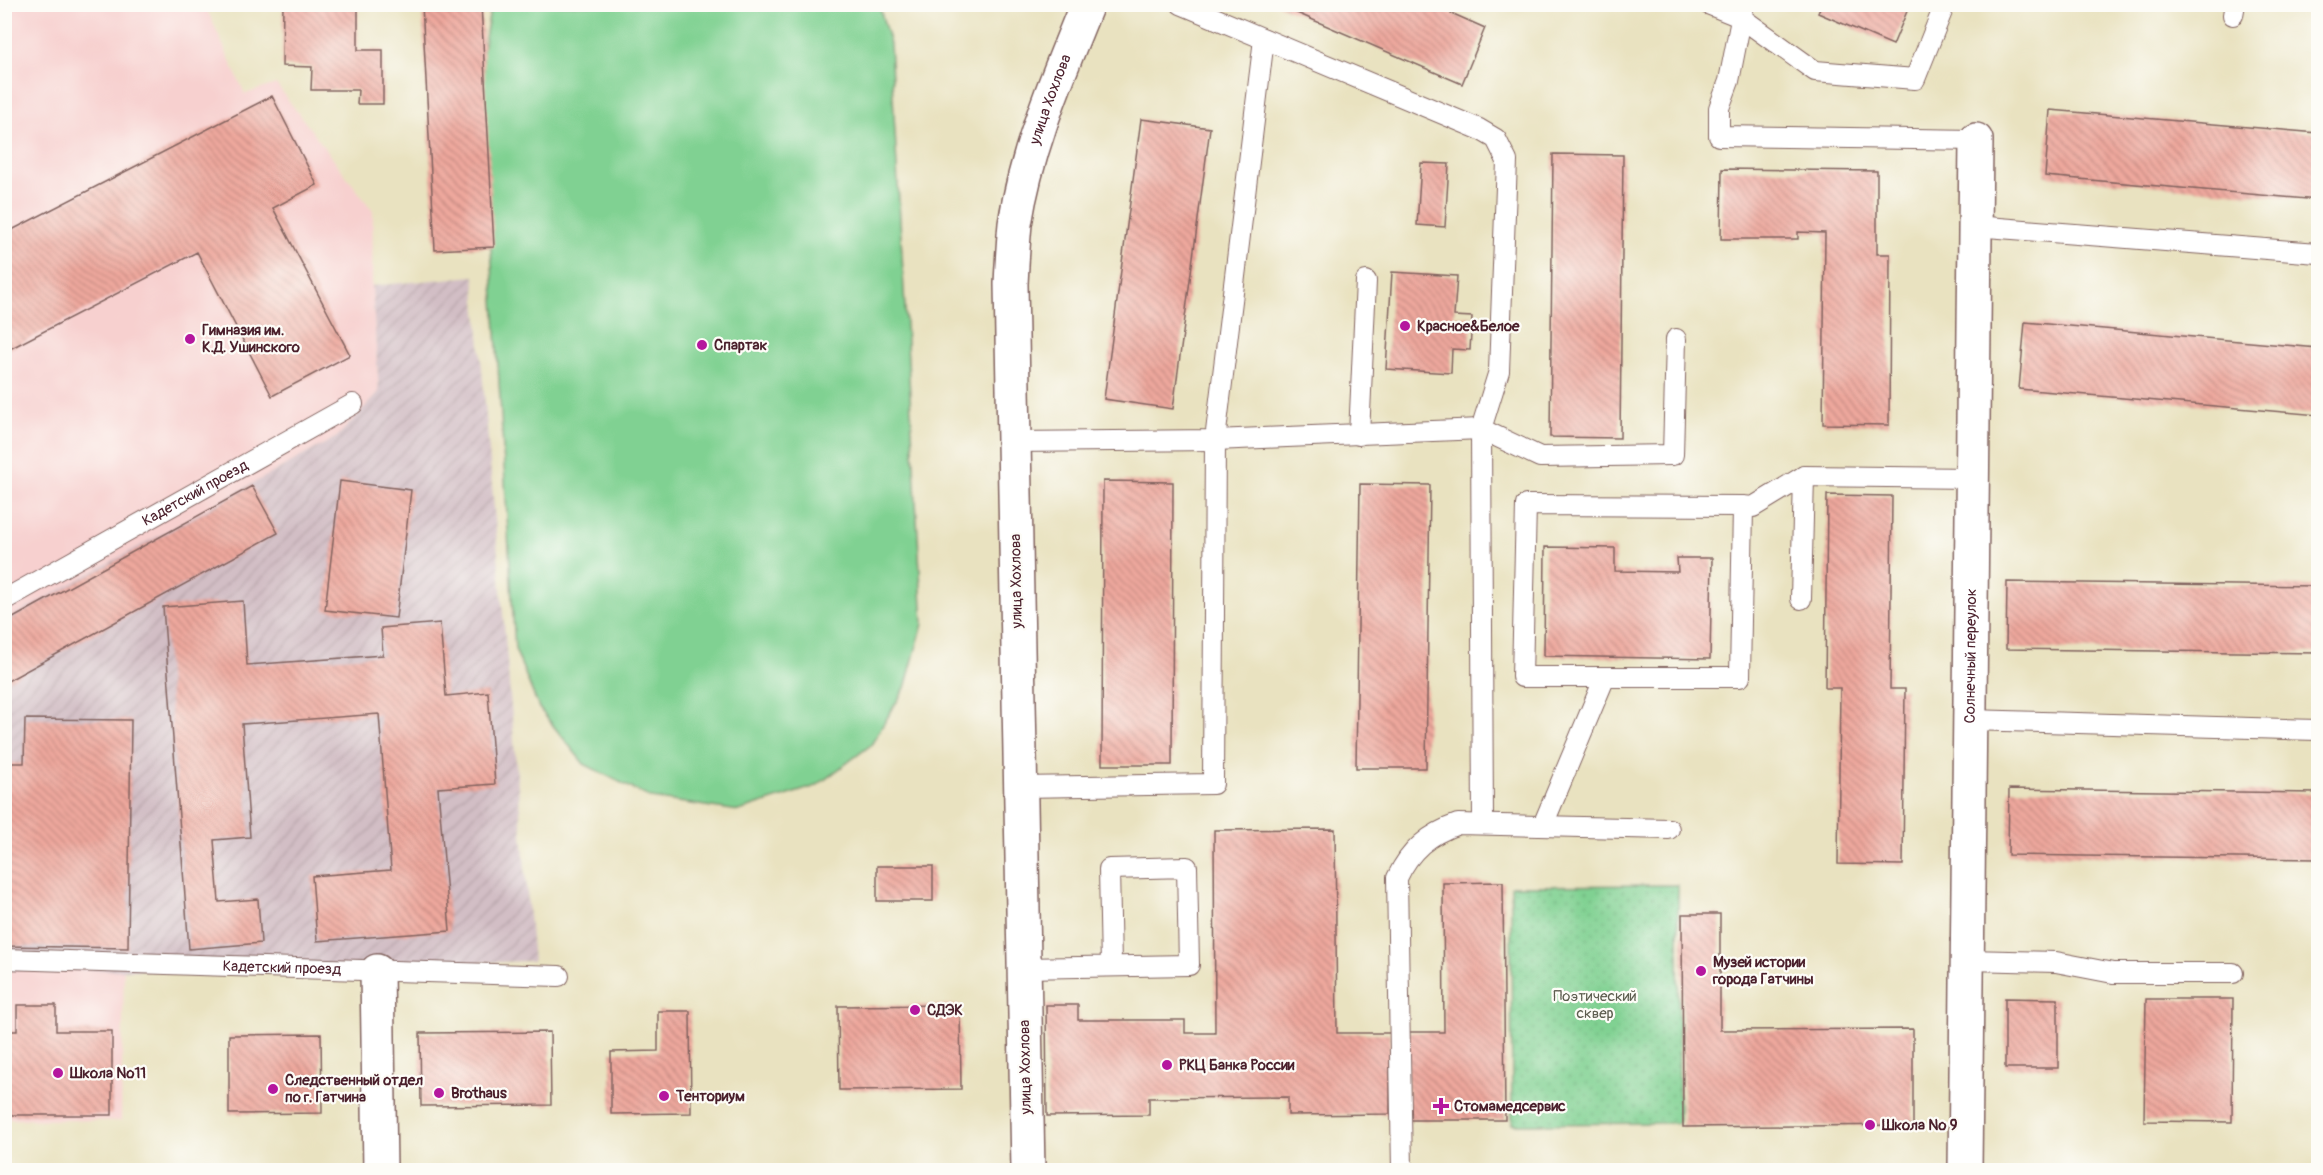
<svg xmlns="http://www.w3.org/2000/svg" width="2323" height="1175" font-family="Pangolin,sans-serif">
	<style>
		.built { fill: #f7d0cf }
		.industrial { fill: url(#industrial-furrows) }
		.grass { fill: #80d192; stroke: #65785e; stroke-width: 1.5 }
		.park { fill: url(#park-dots); stroke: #65785e; stroke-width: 1.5 }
		.building { fill: url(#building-back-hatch) }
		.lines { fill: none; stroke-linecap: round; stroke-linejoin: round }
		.service-casing { stroke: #82635f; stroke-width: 22 }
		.minor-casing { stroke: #82635f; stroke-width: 36 }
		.tertiary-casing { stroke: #82635f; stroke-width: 36 }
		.service { stroke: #fff; stroke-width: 20 }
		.minor { stroke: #fff; stroke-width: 33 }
		.tertiary { stroke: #fff; stroke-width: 33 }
		.poi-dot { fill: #b5179e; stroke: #fdfcf7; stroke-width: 2 }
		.labels { text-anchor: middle; stroke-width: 4.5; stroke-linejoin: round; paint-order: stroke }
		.street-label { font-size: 15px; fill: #4a1f2b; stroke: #fdfcf7 }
		.poi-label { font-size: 15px; font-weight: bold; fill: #4a1f2b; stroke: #fdfcf7; text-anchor: start }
		.park-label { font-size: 15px; fill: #5d5d4f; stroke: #fdfcf7 }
	</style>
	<defs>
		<pattern id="industrial-furrows" width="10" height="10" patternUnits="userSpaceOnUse" patternTransform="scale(1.5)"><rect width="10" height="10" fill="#d2bec5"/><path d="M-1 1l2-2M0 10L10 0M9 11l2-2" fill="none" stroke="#b6a3a9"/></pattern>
		<pattern id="park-dots" width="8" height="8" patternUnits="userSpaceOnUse" patternTransform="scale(1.5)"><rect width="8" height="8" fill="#80d192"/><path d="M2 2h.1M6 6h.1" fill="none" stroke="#70b37e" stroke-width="1.8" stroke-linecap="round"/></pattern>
		<pattern id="building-back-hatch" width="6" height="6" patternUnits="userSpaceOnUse" patternTransform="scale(1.5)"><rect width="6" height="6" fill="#eea89d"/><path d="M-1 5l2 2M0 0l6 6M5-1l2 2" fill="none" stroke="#c38880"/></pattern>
	</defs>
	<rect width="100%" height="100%" fill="#fdfcf7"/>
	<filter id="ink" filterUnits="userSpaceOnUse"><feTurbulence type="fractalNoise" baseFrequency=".0167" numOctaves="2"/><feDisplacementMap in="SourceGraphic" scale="12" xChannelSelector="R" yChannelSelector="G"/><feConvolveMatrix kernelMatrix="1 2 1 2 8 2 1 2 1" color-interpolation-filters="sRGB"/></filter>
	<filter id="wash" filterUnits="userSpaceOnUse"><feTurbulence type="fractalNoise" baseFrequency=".008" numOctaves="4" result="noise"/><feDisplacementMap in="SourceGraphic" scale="24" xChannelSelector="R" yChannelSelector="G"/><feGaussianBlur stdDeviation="1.35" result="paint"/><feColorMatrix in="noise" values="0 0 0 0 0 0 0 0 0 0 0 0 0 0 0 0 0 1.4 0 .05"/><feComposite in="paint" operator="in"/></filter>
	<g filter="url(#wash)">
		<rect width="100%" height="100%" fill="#e9e2c0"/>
		<path class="built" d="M5,5H205L245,94L276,84L373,211L372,286L379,392L337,437L5,621Z
			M124,969L121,1121L5,1119L4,970Z"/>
		<path class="industrial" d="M474,276L533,961L212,970H5L4,621L337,437L379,392L372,286Z"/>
		<path class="grass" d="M491,5H879L890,44L923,624L905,688L871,745L816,786L739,811L651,798L584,764L539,708L515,649L480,65Z"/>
		<path class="park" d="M1678,885L1679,1123L1512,1124L1511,886Z"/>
		<g id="blocks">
			<path class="building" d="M283,4H358V50H383V104H357L358,90H311L312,67L282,66Z
				M422,4H481L494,247L435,250Z
				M1276,4H1431L1485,28L1462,84Z
				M1822,4H1910L1893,45L1818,13Z
				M272,96L317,185L273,208L350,355L272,396L197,252L4,352V234Z
				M2050,110L2318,133V200L2045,176Z
				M1141,119L1210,128L1173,409L1104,399Z
				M1553,154L1623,155L1620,438L1550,437Z
				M1421,163L1449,164L1445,227L1417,225Z
				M1722,169L1877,171V254H1890L1889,425L1823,424L1825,233L1798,232V239H1721Z
				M1392,272L1457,276L1454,316L1472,317L1470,350L1452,349L1451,373L1386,369Z
				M2025,322L2318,348V415L2019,389Z
				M340,481L411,490L396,618L325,610Z
				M1103,481L1173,482L1172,765H1102Z
				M1360,484L1430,485L1426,768H1356Z
				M252,486L278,533L4,683V623Z
				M1827,495L1892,496L1890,689H1905L1903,865L1838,864L1840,688H1825Z
				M1545,547L1615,548V571L1678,572L1677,558H1712L1710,659L1544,656Z
				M2007,582L2318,586V653L2006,649Z
				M243,601L247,665L383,655L381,628L440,623L446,696L488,692L495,784L438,788L450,931L317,941L312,876L391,870L379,714L242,724L250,837L214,840L219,902L258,899L261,943L189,949L163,607Z
				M25,719L131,720L128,948L4,946V763H24Z
				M2009,789L2318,793V859L2008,855Z
				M1335,829L1337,1033H1390V1114L1288,1115V1097L1149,1098V1115L1047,1116L1046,1005H1078V1020H1185V1033H1215L1214,830Z
				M877,866H933V901H877Z
				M1503,882L1505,1120H1408L1407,1032H1444L1443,883Z
				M1682,914H1720V1030L1913,1029V1125L1683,1127Z
				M2005,998L2058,999V1068H2005Z
				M2146,999H2233L2232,1122L2144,1121Z
				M17,1005H56V1031H112V1115H4V1031H17Z
				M960,1005L961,1089L839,1090L838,1006Z
				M658,1011H690L691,1113L611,1114V1052L658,1051Z
				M550,1032L551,1105L421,1106L420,1033Z
				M321,1034L322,1113L229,1114V1035Z"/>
		</g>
	</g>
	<g filter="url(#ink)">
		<use href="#blocks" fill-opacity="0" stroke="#82635f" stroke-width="1.5"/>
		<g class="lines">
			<defs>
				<g id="service">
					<path d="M1181,4L1479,129L1496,139L1507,161L1499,371L1481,429L1483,824"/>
					<path d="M1708,4L1740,17L1815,71L1915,79L1945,4"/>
					<path d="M1744,4L1729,81L1719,108V136L1976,140"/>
					<path d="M2233,15L2235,4"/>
					<path d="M1974,226L2318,253"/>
					<path d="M1359,435L1366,281"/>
					<path d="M1013,442L1215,440L1481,429L1540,457L1673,455L1676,339"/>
					<path d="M1743,506L1740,677H1522L1526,505L1743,506L1753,507L1804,476L1972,478"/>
					<path d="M1801,599L1804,476"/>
					<path id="s1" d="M4,600L353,404"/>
					<path d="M1969,720L2318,730"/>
					<path d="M1020,787L1213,784L1215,440L1264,39"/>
					<path d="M1543,825L1605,677"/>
					<path id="s2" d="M4,959L559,976"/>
					<path d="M1967,960L2056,962L2113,973H2233"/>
					<path d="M1023,968C1078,967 1134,966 1189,965L1187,867L1109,869L1111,966"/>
					<path d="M1402,1170L1397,878C1410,850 1429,834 1458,824L1669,829"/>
				</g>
				<g id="minor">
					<path d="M377,971L380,1170"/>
					<path id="s3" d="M1965,1170L1976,140"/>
				</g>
				<g id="tertiary">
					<path id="s4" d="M1028,1170L1011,284C1012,264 1013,244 1015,224C1027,147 1058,76 1087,4"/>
				</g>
			</defs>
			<use href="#service" class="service-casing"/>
			<use href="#minor" class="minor-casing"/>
			<use href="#tertiary" class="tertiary-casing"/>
			<use href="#service" class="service"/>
			<use href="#minor" class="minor"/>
			<use href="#tertiary" class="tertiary"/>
		</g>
	</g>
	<g class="poi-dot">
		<circle cx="1405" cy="326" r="6"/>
		<circle cx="190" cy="339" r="6"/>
		<circle cx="702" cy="345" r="6"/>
		<circle cx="1701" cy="971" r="6"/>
		<circle cx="915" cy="1010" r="6"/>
		<circle cx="1167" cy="1065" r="6"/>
		<circle cx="58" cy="1073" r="6"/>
		<circle cx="273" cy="1089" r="6"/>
		<circle cx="439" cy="1093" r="6"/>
		<circle cx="664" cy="1096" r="6"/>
		<path d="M1438 1097h6v6h6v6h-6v6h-6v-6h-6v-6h6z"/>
		<circle cx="1870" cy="1125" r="6"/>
	</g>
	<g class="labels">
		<g class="street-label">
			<text dy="5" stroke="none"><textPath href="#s4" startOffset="1076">улица Хохлова</textPath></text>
			<text dy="5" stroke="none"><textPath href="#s1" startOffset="219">Кадетский проезд</textPath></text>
			<text transform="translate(1016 581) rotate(-91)" y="5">улица Хохлова</text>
			<text dy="5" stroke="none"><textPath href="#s3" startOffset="514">Солнечный переулок</textPath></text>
			<text dy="5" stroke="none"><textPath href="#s2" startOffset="278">Кадетский проезд</textPath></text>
			<text transform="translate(1025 1067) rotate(-91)" y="5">улица Хохлова</text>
		</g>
		<g class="poi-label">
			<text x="1417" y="331">Красное&amp;Белое</text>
			<text x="202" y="335">Гимназия им.<tspan x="202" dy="17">К.Д. Ушинского</tspan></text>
			<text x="714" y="350">Спартак</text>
			<text x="1713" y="967">Музей истории<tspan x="1713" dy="17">города Гатчины</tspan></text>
			<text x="927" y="1015">СДЭК</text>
			<text x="1179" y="1070">РКЦ Банка России</text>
			<text x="70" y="1078">Школа №11</text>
			<text x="285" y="1085">Следственный отдел<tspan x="285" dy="17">по г. Гатчина</tspan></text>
			<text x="451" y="1098">Brothaus</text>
			<text x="676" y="1101">Тенториум</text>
			<text x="1454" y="1111">Стомамедсервис</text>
			<text x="1882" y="1130">Школа № 9</text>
		</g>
		<g class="park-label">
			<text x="1595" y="1001">Поэтический<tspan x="1595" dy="17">сквер</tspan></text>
		</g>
	</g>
	<rect width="2323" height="1175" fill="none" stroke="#fdfcf7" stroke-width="24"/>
</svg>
